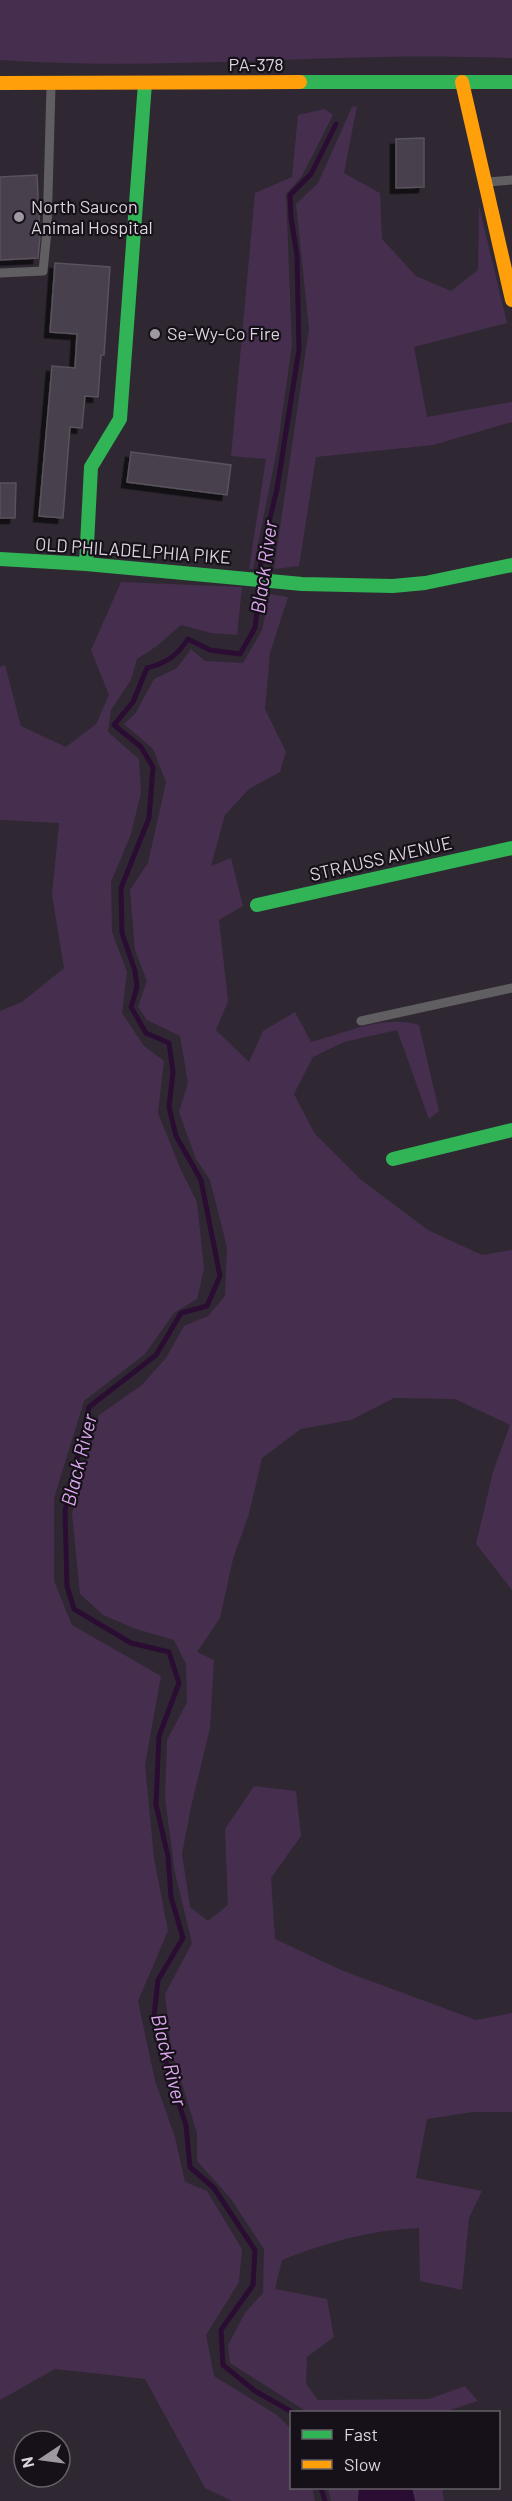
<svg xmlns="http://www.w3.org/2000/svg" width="512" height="2501" font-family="Barlow,sans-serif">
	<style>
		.green { fill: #462e4e }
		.water { fill: #2b0d34 }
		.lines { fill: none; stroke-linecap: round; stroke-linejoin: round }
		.stream { stroke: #2b0d34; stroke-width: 5 }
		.building { fill: #49404d; stroke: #58525b; stroke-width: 1.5; filter: url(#shadow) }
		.lane { stroke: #615e62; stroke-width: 9 }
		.fast { stroke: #30b455; stroke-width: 14 }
		.slow { stroke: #ff9f0a; stroke-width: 14 }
		.poi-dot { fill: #9f97a2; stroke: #161118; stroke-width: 2 }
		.labels { text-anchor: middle; stroke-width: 4.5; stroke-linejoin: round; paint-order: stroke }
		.street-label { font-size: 18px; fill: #dbd3de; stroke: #161118 }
		.poi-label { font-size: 18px; fill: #dbd3de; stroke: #161118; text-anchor: start }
		.water-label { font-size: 20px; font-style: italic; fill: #dca7ee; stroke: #161118 }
	</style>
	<defs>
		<filter id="shadow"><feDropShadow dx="-5.5" dy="5.5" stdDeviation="0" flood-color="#0009"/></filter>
	</defs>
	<rect width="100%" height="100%" fill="#2f2832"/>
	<path class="green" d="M0,0H512V58C469,57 427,56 384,57C256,59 128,69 0,60Z
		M357,106L344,173L380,193L382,239L416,276L451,291L478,270L479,206L507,323L414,347L427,417L512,402V422L433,445L316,457L299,566L274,569L309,329L296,204L318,183L352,107Z
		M325,109L333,115L302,176L286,194L292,345L277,450L253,569H249L266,459L231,456L255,193L292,177L298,115Z
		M121,582L242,587L237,635L211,633L181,625L157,646L137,659L131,680L111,710L108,732L139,759L141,793L131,834L111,882L112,932L127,972L122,1013L144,1046L164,1061L158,1113L180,1168L197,1202L204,1269L197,1299L174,1313L145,1354L84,1401L54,1498V1581L72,1625L161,1676L145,1765L154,1858L168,1931L138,2001L155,2081L175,2137L185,2182L207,2191L242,2249L239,2282L206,2335L214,2376L277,2415L291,2429L292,2488H312L315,2501H232L205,2488L145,2379L55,2369L0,2400V1011L22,1002L64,968L52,895L59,823L0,820V667L5,665L21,726L66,747L96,724L109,695L91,650Z
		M270,594L288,597L270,653L265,709L286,752L280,772L249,789L225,815L211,866L231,858L243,906L219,920L228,1001L216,1030L249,1062L263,1031L295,1012L311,1042C345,1033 384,1014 419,1025L439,1111L429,1119L397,1030L344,1042L313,1057L294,1094L315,1134L360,1179L428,1230L482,1255L512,1250V1590L476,1544L493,1472L510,1425L455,1399L394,1398L351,1420L301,1429L262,1458L249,1514L233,1559L220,1618L197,1652L214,1660L210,1728L191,1807L182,1854L190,1907L208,1921L228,1905L225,1829L254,1786L296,1791L301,1836L271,1878L275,1939L341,1970L476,2020L512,2013V2112H473L427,2119L416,2178L482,2191L469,2218L462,2290L420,2281L419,2228C371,2230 327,2242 282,2260L275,2289L327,2299L334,2337L307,2357L306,2384L318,2400L429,2399L465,2386L478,2401L444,2412H307L230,2363L228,2345L245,2313L263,2293L264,2249L231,2199L197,2161V2133L171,2048L165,1994L192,1943L175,1873L165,1798L167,1740L187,1702L186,1664L174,1640L136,1629L103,1615L80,1594L72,1513L99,1415L142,1385L166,1358L184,1326L208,1316L225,1296L227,1247L210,1180L196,1159L179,1112L188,1083L180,1036L147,1020L138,1007L147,981L135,950L130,890L148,863L166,782L153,749L124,724L135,714L154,679L177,668L191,649L205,661L243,663L262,630Z
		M328,2488H359L358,2501H331Z
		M412,2488H442L444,2501H415Z"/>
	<path class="water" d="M359,2488H412L415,2501H358Z"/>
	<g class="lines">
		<path class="stream" d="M260,574L261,556L277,489L299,349L297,256L291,217L290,195L311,174L336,124
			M260,587L255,628L240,654L210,650L188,639C177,656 166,663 147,668L133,702L114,725L141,747L153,767L149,818L121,888L122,933L135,971L137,987L131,1007L146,1033L169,1043L173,1072L169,1107L176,1136L201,1180L220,1276L207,1306L181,1313L156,1355L89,1407L65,1511L67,1586L74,1609L131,1643L169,1652L179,1683L159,1736L156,1805L168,1856L171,1897L183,1938L158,1980L154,2016L170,2077L186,2125L190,2167L214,2188L255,2250L253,2285L221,2330L223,2365L255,2391L292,2412
			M321,2488L325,2501"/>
	</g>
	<path class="building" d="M424,138V187L396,188V139Z
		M37,175L40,237L38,258L0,260V177Z
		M55,263L110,267L104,355H101L98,397L85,396L82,428L70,427L63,518L39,516L52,366L75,368L77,334L50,332Z
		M131,452L231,465L227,495L127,482Z
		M0,483H16L15,518H0Z"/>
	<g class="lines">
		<path class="lane" d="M487,182L512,180
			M0,273L43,271L47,231L51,86
			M361,1021L512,988"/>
		<path class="fast" d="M300,82H512
			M0,559L86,564L302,584L393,586L425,583L512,565
			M86,564L91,467L120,419L145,83
			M257,905L512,848
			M393,1159L512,1130"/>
		<path class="slow" d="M462,82L512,300
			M0,83L300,82"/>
	</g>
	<g class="poi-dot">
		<circle cx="19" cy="217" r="6"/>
		<circle cx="155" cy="334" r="6"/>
	</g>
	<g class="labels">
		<g class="street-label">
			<text x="256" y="71">PA-378</text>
			<text transform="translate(133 551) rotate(4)" y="6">OLD PHILADELPHIA PIKE</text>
			<text transform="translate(381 859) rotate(-13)" y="6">STRAUSS AVENUE</text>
		</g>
		<g class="poi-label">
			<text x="31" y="213">North Saucon<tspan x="31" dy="21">Animal Hospital</tspan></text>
			<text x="167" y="340">Se-Wy-Co Fire</text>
		</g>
		<g class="water-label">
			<text transform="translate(264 567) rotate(-82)" y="7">Black River</text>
			<text transform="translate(79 1460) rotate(-76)" y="7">Black River</text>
			<text transform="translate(169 2060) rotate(76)" y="7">Black River</text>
		</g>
	</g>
	<rect x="290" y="2411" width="210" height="78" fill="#161118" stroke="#655f67" stroke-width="1.5"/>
	<rect x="302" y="2430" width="30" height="9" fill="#30b455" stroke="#655f67" stroke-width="1.5"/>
	<text x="344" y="2441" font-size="18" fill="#dbd3de">Fast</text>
	<rect x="302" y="2460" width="30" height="9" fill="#ff9f0a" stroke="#655f67" stroke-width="1.5"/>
	<text x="344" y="2471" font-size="18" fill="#dbd3de">Slow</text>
	<g transform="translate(42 2459) rotate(257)"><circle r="28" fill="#161118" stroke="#655f67" stroke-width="1.5"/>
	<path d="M0-4.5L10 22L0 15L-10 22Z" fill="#9f97a2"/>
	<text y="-9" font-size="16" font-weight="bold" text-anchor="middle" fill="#dbd3de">N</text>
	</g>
</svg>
